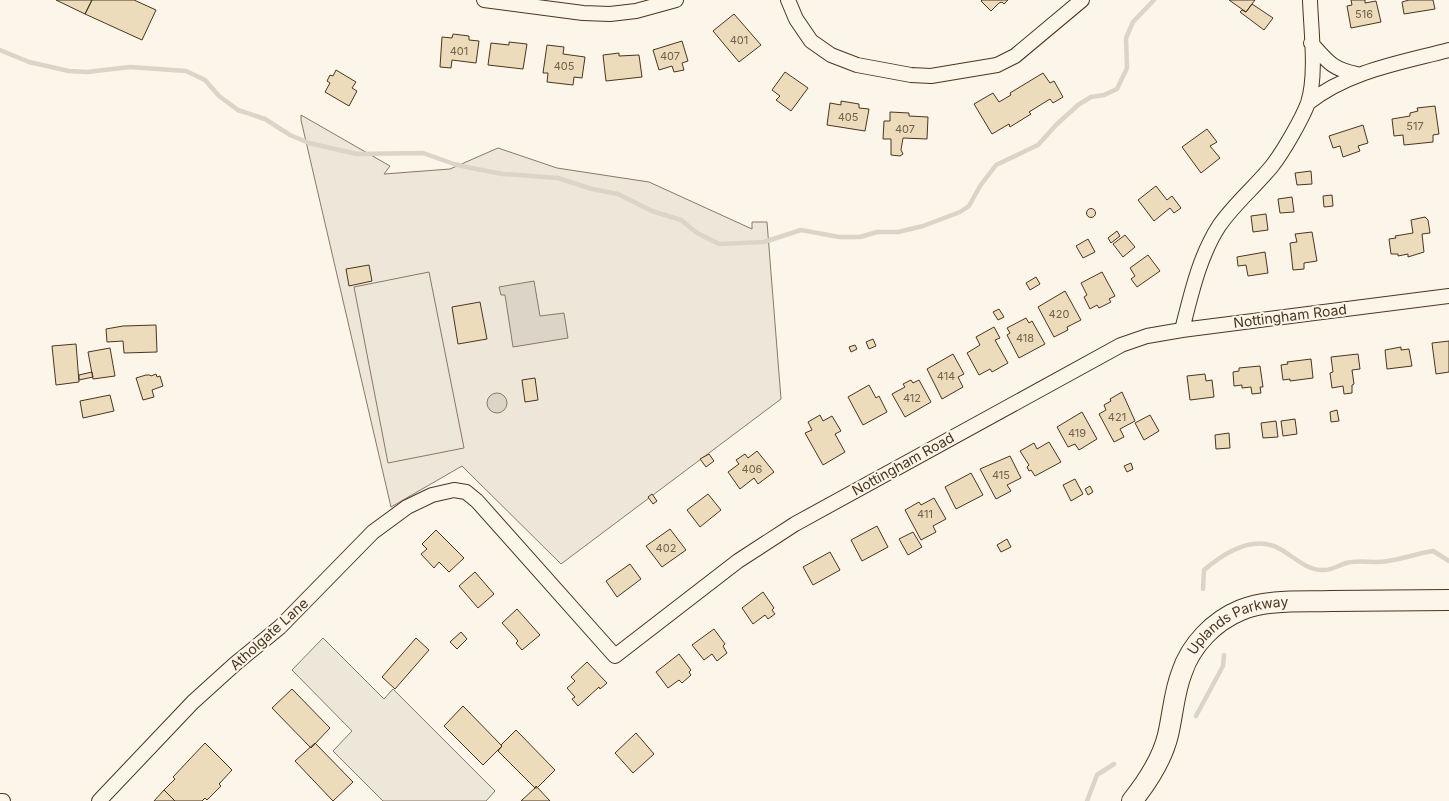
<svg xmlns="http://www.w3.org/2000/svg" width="1449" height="801" font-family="Inter,sans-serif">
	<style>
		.green { fill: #ede6d9; stroke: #887966 }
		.parking { fill: #ede7d9; stroke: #887966 }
		.water { fill: #dcd4c6; stroke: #887966 }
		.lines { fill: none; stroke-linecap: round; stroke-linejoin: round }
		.stream { stroke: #dcd4c6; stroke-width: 4.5 }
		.building { fill: #ecdcbc; stroke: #4a3520 }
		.street-casing { stroke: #4a3520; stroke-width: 16 }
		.secondary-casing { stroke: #4a3520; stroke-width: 22 }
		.street { stroke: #fbf6e9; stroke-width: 14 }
		.secondary { stroke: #fbf6e9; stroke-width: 20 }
		.labels { text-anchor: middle; stroke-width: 4; stroke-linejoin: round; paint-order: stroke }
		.number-label { font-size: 11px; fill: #725f47 }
		.street-label { font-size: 14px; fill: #4a3520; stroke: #fbf6e9 }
	</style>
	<rect width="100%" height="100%" fill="#fbf6e9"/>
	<path class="green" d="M301,115L390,166L384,174L450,169L498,148L557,168L649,182L752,229V222H767L781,399L561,564L462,466L391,507L301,120Z"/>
	<path class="parking" d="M429,272L464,448L388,463L354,287Z
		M323,638L384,699L393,689L495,791L486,801H383L333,751L352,731L292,670Z"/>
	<path class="water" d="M534,281L540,316L564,313L568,338L513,347L505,295H501L499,287Z
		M487 403a10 10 0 1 1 20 0a10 10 0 1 1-20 0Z"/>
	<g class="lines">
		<path class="stream" d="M0,50L29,62L69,71L87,72L130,67L186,71L205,80L219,96L238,110L265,119L290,135L309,143L357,154L423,153L454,164L471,168L503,174L558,178L592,189L618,194L652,211L681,220L697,233L719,244L764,242L801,230L839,237H860L877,232H898L923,226L960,212L969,206L980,186L996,165L1038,145L1056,125L1078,105L1091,97L1104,95L1117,89L1127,68L1126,38L1133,22L1154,0
			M1203,589L1204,570C1224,553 1254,534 1280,549C1293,556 1305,569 1321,570C1331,571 1337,566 1346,563C1360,559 1374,564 1388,561C1403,559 1418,553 1433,551L1449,561
			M1196,716L1223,666L1224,655
			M1087,801L1097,775L1114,764"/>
	</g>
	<path class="building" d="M56,0H92L85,14Z
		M92,0H134L156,10L142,40L85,14Z
		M982,0H1008L1004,4L1002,2L999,3L991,11L981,1Z
		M1229,0H1255L1246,12Z
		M1351,0H1365V3L1376,1L1381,22L1351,28L1347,6L1352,5Z
		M1409,0H1433L1435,9L1404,14L1402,2Z
		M1252,4L1273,18L1264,30L1240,12L1242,10L1246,12Z
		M734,14L761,45L739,62L713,31Z
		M453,34L469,36V40L479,41L476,63L452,60L451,68L440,67L442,37L452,38Z
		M682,41L688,61L682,63L684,70L674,72L672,66L659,70L653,50Z
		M509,42L527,44L523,69L488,65L491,43L509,45Z
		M547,45L564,47L563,54L585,57L582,78L574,77L573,85L547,82L548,73H543Z
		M619,53V56L639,55L642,77L606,81L603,55Z
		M336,70L356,82L352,88L357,91L349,106L325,92L330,83L327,81L330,75L333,76Z
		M785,72L808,88L791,111L776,100L780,96L772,90Z
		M1043,73L1050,83L1054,81L1063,97L1053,103L1050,99L1029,112L1031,114L1010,127L1009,124L992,134L974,104L993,93L999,102L1011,95L1010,93Z
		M841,101L859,104V108L869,109L865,131L827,125L830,103L841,105Z
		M1435,106L1439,134L1433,135V142L1404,145L1403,135L1394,136L1392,119L1410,116V113L1418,111L1417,108Z
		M890,112L909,113V116L928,117L927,139L903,138L901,150L903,154L900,156L891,155V139H883L884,121H890Z
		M1363,125L1368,143L1358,146L1360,151L1343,157L1340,146L1333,148L1329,136Z
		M1207,129L1217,142L1210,146L1220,158L1201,173L1182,147Z
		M1311,171L1312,184L1297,185L1295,173Z
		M1156,186L1167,200L1172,196L1181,208L1174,213L1170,208L1154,221L1138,200Z
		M1332,195L1333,206L1324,207L1323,196Z
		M1292,197L1294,212L1280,213L1278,199Z
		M1086.5 213a4.5 4.5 0 1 1 9 0a4.5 4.5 0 1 1-9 0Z
		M1266,214L1268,230L1253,232L1251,216Z
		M1425,217L1428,220L1430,233L1422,234L1424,252L1408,257V254L1398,256V254H1391L1389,239L1396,238L1395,236L1413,233L1411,220Z
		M1117,231L1120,236L1111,243L1108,238Z
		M1312,232L1317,261L1304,263V269L1293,270L1290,243L1297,242L1295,234Z
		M1125,235L1135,247L1123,257L1113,244Z
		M1088,239L1095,252L1083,258L1076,246Z
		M1265,252L1268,273L1248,276L1246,265L1238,266L1237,257Z
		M1148,255L1160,271L1137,287L1131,279L1135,276L1130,268Z
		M369,265L372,281L349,286L346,269Z
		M1102,272L1115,296L1109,299L1111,302L1099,308L1097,305L1090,309L1084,297L1087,295L1081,283Z
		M1036,277L1040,284L1030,290L1026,283Z
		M1065,291L1081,320L1067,327L1068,330L1054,337L1038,307Z
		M480,302L487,339L458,344L452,307Z
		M999,309L1004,317L998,320L993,312Z
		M1026,318L1029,323L1032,321L1045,344L1019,358L1007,335L1010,333L1007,328Z
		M156,325L157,352L124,353L123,341L107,342L106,329L123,326Z
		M994,327L1000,338L995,340L1008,363L992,372L990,369L979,375L967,353L980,345L976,337Z
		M873,339L876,346L869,349L866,342Z
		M1449,341V372L1436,374L1432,343Z
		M76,344L79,382L56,385L52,346Z
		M855,345L857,349L851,352L849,347Z
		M1401,347V350L1409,349L1412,366L1387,369L1385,350Z
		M110,348L115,376L93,379L88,352Z
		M953,354L964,374L958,377L963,387L942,399L927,369Z
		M1358,354L1360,369L1352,370L1354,384L1352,385V393L1344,394L1343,386L1332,388L1330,373L1333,372L1331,357Z
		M1311,359L1313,378L1290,381V379L1283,380L1281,365L1288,364L1287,362Z
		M1260,366L1263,387H1260L1261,393L1252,394L1251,387L1242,388V385L1234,386L1233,372L1239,371V368Z
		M92,372L93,377L79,380V375Z
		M156,374L157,377L160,376L163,386L152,390L154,397L143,400L136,378L146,375H150L151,376Z
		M1205,374L1206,381L1212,380L1214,397L1190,400L1187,376Z
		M535,378L538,400L525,402L522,380Z
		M911,380L913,383L919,380L931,402L905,417L892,394L905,387L903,384Z
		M869,385L876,398L879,396L887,412L863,425L848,397Z
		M1122,392L1135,421L1120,429L1124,437L1114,442L1099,414L1106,410L1104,405L1111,401L1110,399Z
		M110,395L114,411L83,418L80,401Z
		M1337,410L1339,421L1331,422L1330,412Z
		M1082,412L1097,439L1079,450L1075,444L1068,447L1057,427Z
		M820,415L823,421L832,416L841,431L835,434L845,452L823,465L805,433L812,430L808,422Z
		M1150,415L1159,431L1144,440L1135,423Z
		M1295,419L1297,434L1283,436L1281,421Z
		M1276,421L1278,437L1263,438L1261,423Z
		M1229,433L1230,448L1216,449L1215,435Z
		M1049,442L1061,462L1035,476L1031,470L1029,471L1027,467L1029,465L1020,451L1034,443L1037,449Z
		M757,451L774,472L758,484L754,478L740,489L728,472L739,464L736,460L745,454L748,458Z
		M709,454L714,461L706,467L700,459Z
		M1010,456L1021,478L1007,485L1011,491L996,499L980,469Z
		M1131,463L1133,469L1127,472L1124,466Z
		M971,473L983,495L956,509L945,487Z
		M1075,479L1083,494L1071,501L1063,485Z
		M1090,486L1093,492L1088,495L1085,489Z
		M652,494L657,501L653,504L648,497Z
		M708,494L721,510L700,527L687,510Z
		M934,498L946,519L933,526L936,532L921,540L905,510L919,502L921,505Z
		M877,526L888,547L862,561L851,540Z
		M670,529L686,550L662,567L646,546Z
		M436,530L464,558L449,572L439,562L434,568L421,554L427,549L422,544Z
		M913,532L922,547L908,555L899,539Z
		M1007,539L1011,547L1001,552L997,545Z
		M830,552L840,570L813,585L803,567Z
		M630,564L641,579L617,597L606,581Z
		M475,572L494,594L478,608L459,586Z
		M763,592L774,608L772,610L775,614L768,619L765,615L753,624L742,608Z
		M517,609L540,635L522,650L516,643L518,641L514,636L502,623Z
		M714,629L725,644L723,646L727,653L717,661L712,654L704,660L692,645Z
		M461,632L467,639L457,649L450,642Z
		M416,638L429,650L395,689L382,677Z
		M679,654L691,670L689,672L691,675L682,683L679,680L668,688L656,672Z
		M587,662L607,683L600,689L599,687L578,706L572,699L575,697L567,688L575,681L571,677Z
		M292,689L330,728L311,748L272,708Z
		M463,706L502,746L483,765L444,726Z
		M516,730L555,770L537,788H535L498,751L502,746L501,745Z
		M636,733L654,754L633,773L615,753Z
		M205,743L232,770L219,784L221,786L207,800L205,798L202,801H175L164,790L175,779L173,777Z
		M315,743L353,782L333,801L295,761Z
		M536,786L550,801H521L535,788Z
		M164,790L175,801H154Z"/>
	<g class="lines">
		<defs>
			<path id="street" d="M484,0L583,13L610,14L636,11L676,0
				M788,0L796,19L811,41L831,55L857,65L911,75L931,76L997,65L1015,56L1082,0
				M1311,43C1328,62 1332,69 1357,74
				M1308,103C1349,71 1399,63 1449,50
				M1182,330C1191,295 1199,257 1219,226C1234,204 1255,187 1272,166C1283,152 1302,119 1308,103C1317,75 1311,30 1310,0
				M0,801H3
				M99,801L193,702L235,664L280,627L373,532L407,507L432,495L454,490L466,492L477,501L615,656L738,561L795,524L1121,345L1147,336L1182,330L1449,296"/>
			<g id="secondary">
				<path id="s1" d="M1132,801C1148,781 1162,760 1168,735C1173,714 1174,692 1182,672C1191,645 1214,621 1241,610C1268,599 1302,602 1331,601C1370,601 1410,600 1449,600"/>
			</g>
		</defs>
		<use href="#street" class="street-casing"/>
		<use href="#secondary" class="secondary-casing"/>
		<use href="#street" class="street"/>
		<use href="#secondary" class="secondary"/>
	</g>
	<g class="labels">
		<g class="number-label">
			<text x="1364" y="18">516</text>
			<text x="739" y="44">401</text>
			<text x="459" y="55">401</text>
			<text x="670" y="60">407</text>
			<text x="564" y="70">405</text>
			<text x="848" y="121">405</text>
			<text x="1415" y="130">517</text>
			<text x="905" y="133">407</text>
			<text x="1059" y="318">420</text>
			<text x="1025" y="342">418</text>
			<text x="946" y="380">414</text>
			<text x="912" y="402">412</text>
			<text x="1117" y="421">421</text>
			<text x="1077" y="437">419</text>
			<text x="752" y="473">406</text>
			<text x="1001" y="479">415</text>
			<text x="925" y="518">411</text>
			<text x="666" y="552">402</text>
		</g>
		<g class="street-label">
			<text transform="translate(1290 316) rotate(-7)" y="5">Nottingham Road</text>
			<text transform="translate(903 464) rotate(-29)" y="5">Nottingham Road</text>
			<text dy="5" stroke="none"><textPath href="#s1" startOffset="219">Uplands Parkway</textPath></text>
			<text transform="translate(269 634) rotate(-42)" y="5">Atholgate Lane</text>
		</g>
	</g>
</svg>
